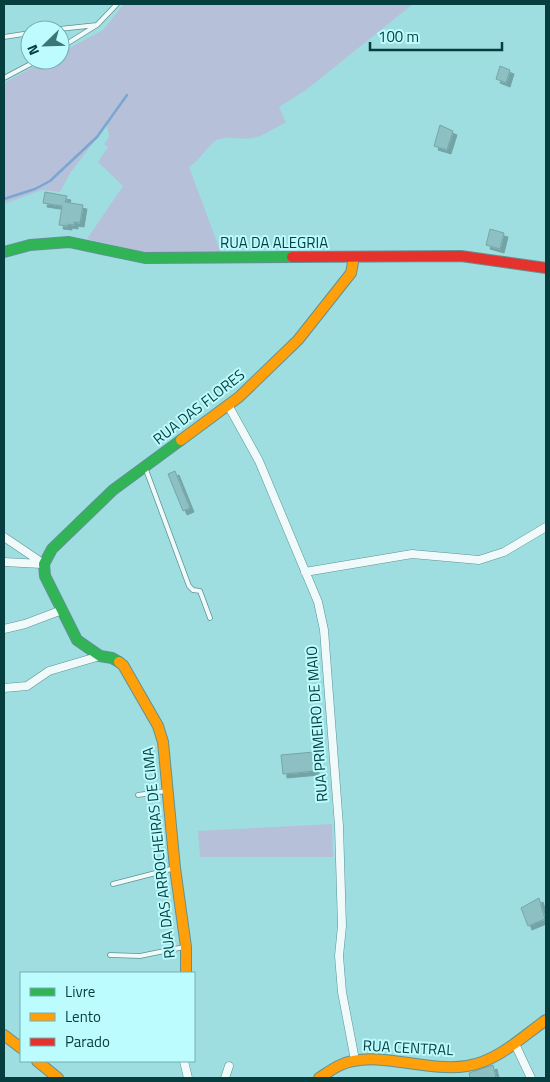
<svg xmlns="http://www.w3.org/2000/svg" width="550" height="1082" font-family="'Titillium Web',sans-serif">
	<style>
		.green { fill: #b6c0d9 }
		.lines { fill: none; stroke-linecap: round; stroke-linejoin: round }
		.stream { stroke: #79a7d2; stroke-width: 2.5 }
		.building { fill: #8cc0c2; stroke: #77a5a7; filter: url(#shadow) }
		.lane-casing { stroke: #609193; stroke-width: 5.5 }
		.street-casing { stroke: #609193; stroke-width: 9 }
		.fast-casing { stroke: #609193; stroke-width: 12 }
		.slow-casing { stroke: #609193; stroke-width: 12 }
		.jam-casing { stroke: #609193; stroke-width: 12 }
		.lane { stroke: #f0fafa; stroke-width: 4 }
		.street { stroke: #f0fafa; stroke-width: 8 }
		.fast { stroke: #30b455; stroke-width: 10 }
		.slow { stroke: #ff9f0a; stroke-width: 10 }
		.jam { stroke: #e5322d; stroke-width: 10 }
		.labels { text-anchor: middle; stroke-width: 4; stroke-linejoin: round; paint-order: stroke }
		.street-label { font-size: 15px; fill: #063d3f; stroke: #bcfbfe }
	</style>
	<defs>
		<filter id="shadow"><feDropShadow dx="4" dy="4" stdDeviation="0" flood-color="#0004"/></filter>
	</defs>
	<rect width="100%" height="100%" fill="#9edee1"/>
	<path class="green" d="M124,4H413L306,90L279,107L286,123C275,126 266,136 252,138C241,140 228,135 217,140C209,144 200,160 189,167L221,253L165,254L139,251L87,239L123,186L98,162L108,147L104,144L109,137L107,125L70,173L60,192L42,190L4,204V83L46,60H60V53L103,30Z
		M332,824L333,857H200L198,831Z"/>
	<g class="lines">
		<path class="stream" d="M4,199L35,189L50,181L97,137L127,95"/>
	</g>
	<path class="building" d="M500,66L510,70L506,83L496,79Z
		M440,125L453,131L447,150L434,146Z
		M45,192L67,196L65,202L83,205L80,223L74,222V225L68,224V226L59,225L62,206L43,203Z
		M490,229L504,233L500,249L486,245Z
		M175,471L190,508L183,511L168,474Z
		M314,752L315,771L283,774L281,755Z
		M539,898L545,919L528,926L521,908Z
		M493,1065L496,1078H470L469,1073Z"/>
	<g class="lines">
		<defs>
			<path id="lane" d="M50,30L97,25
				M4,37L30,33
				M60,48L97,25L117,4
				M4,78L38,60
				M145,467L189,586L193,590L200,591L210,618
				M138,795L166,791
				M113,884L175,868
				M110,955L140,956L184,947"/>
			<path id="street" d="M228,405L259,461L318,602L324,630L339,826L342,926L339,956L342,992L355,1060
				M4,537L44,564
				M4,562L42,564
				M305,572L412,554L479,560L504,552L546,527
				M4,629L25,624L62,610
				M4,688L27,686L49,671L100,656
				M515,1044L531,1078
				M184,1061L188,1078
				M225,1078L229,1066"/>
			<path id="fast" d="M4,252L30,245L69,242L145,258L292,257
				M119,662L112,658L100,656L77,640L45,576L44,564L52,549L113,490L181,440"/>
			<path id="slow" d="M181,440L239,397L298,340L351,273L354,257
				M119,662L123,665L158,726L163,742L175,868L186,947V973
				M4,1035L21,1048
				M37,1061L58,1078
				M319,1078C330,1071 340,1063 353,1061C388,1054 430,1072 467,1066C498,1061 522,1037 546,1020"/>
			<path id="jam" d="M292,257L461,256L546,268"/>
		</defs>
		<use href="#lane" class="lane-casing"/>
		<use href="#street" class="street-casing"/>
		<use href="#fast" class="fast-casing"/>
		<use href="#slow" class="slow-casing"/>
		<use href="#jam" class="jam-casing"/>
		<use href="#lane" class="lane"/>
		<use href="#street" class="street"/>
		<use href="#fast" class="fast"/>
		<use href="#slow" class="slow"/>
		<use href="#jam" class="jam"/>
	</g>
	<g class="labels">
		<g class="street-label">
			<text x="274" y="248">RUA DA ALEGRIA</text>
			<text transform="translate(199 407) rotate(-38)" y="5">RUA DAS FLORES</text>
			<text transform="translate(317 724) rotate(-94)" y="5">RUA PRIMEIRO DE MAIO</text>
			<text transform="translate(159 853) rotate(-96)" y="5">RUA DAS ARROCHEIRAS DE CIMA</text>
			<text transform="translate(408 1048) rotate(3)" y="5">RUA CENTRAL</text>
		</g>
	</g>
	<rect width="550" height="1082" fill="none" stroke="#063d3f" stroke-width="10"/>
	<rect x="20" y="972" width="175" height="90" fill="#bcfbfe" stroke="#73afb2"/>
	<rect x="30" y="988" width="25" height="8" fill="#30b455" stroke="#73afb2"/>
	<text x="65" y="997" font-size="15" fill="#063d3f">Livre</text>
	<rect x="30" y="1013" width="25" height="8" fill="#ff9f0a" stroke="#73afb2"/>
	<text x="65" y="1022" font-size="15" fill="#063d3f">Lento</text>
	<rect x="30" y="1038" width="25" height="8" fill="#e5322d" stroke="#73afb2"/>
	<text x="65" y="1047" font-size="15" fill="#063d3f">Parado</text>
	<g transform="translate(45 45) rotate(247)"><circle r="24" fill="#bcfbfe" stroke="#73afb2"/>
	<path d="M0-4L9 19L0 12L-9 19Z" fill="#3b7578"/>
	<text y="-8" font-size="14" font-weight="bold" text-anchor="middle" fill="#063d3f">N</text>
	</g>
	<path d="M370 42v8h132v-8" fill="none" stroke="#063d3f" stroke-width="2.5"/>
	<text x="378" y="42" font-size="15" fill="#063d3f" stroke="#bcfbfe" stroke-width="4" paint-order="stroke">100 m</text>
</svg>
